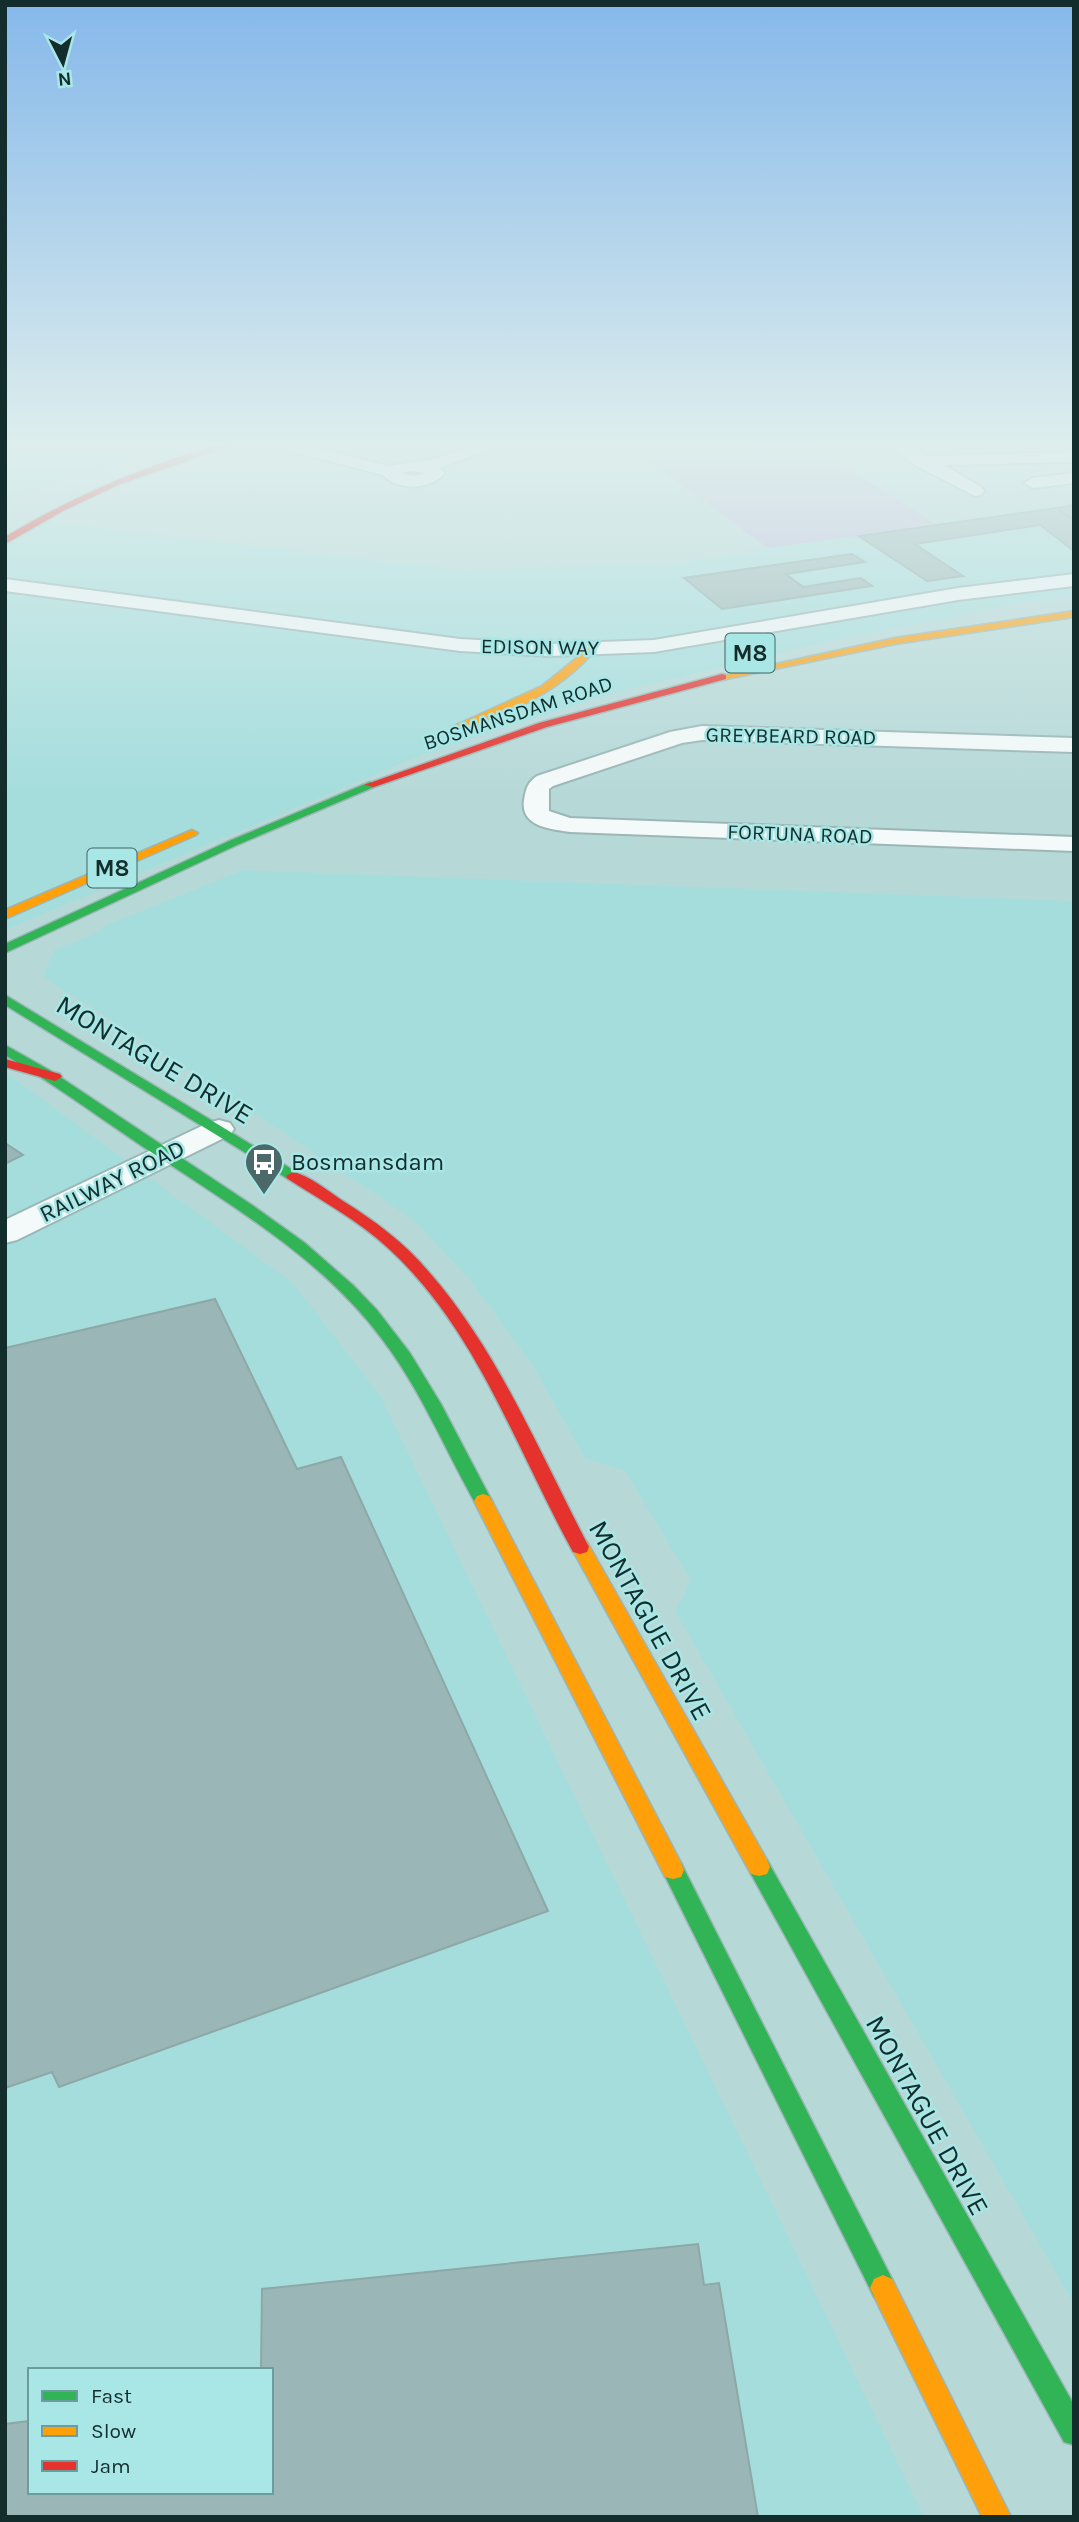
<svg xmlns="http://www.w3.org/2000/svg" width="1079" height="2522" font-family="Karla,sans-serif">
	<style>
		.built { fill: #a5dddd; fill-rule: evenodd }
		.green { fill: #c4bcde }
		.building { fill: #9ab6b6; stroke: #8ca8a7; stroke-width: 2 }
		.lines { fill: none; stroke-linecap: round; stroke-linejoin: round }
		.street-casing { stroke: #9bb6b6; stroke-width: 4 }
		.fast-casing { stroke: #9bb6b6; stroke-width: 3 }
		.slow-casing { stroke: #9bb6b6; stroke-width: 3 }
		.jam-casing { stroke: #9bb6b6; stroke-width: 3 }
		.street { fill: #f4f9f9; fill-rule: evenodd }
		.fast { fill: #30b455; fill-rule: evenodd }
		.slow { fill: #ff9f0a; fill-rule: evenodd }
		.jam { fill: #e5322d; fill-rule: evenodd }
		.labels { text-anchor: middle; stroke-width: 5; stroke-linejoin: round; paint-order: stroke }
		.far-street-label { font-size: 21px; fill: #132d2d; stroke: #a8e7e6 }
		.shield { fill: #a8e7e6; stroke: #406564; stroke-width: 2 }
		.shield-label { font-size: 23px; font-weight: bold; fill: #132d2d }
		.poi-label { font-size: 24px; fill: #132d2d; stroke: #a8e7e6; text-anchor: start }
		.street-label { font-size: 24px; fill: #132d2d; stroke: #a8e7e6 }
		.near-street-label { font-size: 28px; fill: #132d2d; stroke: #a8e7e6 }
	</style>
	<rect width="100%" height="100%" fill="#b6d9d8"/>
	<path class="built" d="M5,441H190L15,496L5,510Z
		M1074,502V597L1032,601L839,639L597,697L411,759L5,930V533L49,522L461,570L670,564Z
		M243,870L1074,901V2304L675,1611L691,1581L625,1471L585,1458L533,1366L471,1281L414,1220L156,1048L43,977L54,950L97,933L107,925Z
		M5,1072L294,1284L381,1397L924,2517H5ZM30,2370H271V2492H30Z"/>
	<path class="green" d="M805,441L937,525L768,548L648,460Z"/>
	<path class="building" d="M1074,505V521L1057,508Z
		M1057,508L1074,521V551L1040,525L915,544L963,576L927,581L859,536Z
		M852,554L865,562L786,574L803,587L861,578L872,586L722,609L684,578Z
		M5,1143L23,1155L5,1164Z
		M215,1299L297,1469L341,1457L548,1911L59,2087L52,2072L5,2088V1348Z
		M698,2244L704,2285L719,2283L758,2517H5V2424L30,2421V2492H271V2370H261L262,2289Z"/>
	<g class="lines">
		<defs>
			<path id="street" d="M262,441H291L388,466L439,458L482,441H506L504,444L440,468L445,473C431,490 398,491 383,475L264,444ZM412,471L426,473L414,476L401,473Z
				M883,441H903L928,456L1074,452V462L944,465L981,487L984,491L981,495L975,496L915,465Z
				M1074,473V483L1033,488L1024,483L1033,478Z
				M1074,574V586L958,600L654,652L549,656L460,651L5,591V579L460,639L549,644L654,640L958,588Z
				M702,726L1074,738V752L702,740L682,743L553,786L549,789V811L570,818L1074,837V851L570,832C551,829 520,827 524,800C526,789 527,783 537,776L670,732Z
				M219,1120L230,1123L234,1129L230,1135L17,1240L5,1243V1220L208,1123Z"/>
			<path id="fast" d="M370,782L376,785L374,787L237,845L5,953V944L229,841Z
				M5,995L298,1173L300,1176L293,1180L288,1179L5,1005Z
				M5,1045L51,1071L252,1205L305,1243L354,1286L377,1310L410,1353L441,1404L492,1501L489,1506H477C445,1450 421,1390 382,1339C324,1261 240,1211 160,1158C108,1124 59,1087 5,1055Z
				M759,1858L767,1860L1074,2405V2445L1064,2442L751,1874L748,1867L751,1860Z
				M673,1861L681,1863L892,2279L896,2288L892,2297L883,2301L874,2297L662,1870L665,1863Z"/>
			<path id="slow" d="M1074,611V617L895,644L722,680L717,677L895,638Z
				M590,647L595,650C561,691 507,716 457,730L452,727L542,686Z
				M192,830L198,833L196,835L5,919V910Z
				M483,1494L489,1496L492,1501L681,1863L684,1870L681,1877L673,1879L665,1877L474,1501L477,1496Z
				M580,1540L587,1542L767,1860L770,1867L767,1874L759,1876L751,1874L571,1547L573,1542Z
				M883,2275L892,2279L1011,2517H982L870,2288L874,2279Z"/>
			<path id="jam" d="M232,441L242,442L120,484L63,511L5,544V537C77,494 151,463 232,441Z
				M722,674L726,675V679L547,727L374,787L364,785L539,723Z
				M5,1059L60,1074L62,1077L55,1081L5,1067Z
				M293,1172C310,1176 328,1191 343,1201C375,1221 405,1243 429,1272C499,1352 540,1454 589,1547L587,1552L580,1554L573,1552C516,1449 477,1330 389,1249C359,1221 322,1201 288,1179L286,1176Z"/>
		</defs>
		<use href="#street" class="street-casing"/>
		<use href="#fast" class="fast-casing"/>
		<use href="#slow" class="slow-casing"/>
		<use href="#jam" class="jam-casing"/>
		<use href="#street" class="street"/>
		<use href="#fast" class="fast"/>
		<use href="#slow" class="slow"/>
		<use href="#jam" class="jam"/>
	</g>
	<linearGradient id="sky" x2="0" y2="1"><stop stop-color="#85b8ea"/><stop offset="0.56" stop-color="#deeeed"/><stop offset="1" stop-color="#deeeed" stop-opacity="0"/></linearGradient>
	<rect width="1079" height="794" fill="url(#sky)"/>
	<defs>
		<symbol id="bus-pin" viewBox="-11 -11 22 30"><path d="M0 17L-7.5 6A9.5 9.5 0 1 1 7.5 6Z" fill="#4c6969" stroke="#a8e7e6"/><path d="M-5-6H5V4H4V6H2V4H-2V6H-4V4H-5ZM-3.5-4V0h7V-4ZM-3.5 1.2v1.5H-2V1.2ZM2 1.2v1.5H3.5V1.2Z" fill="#fff"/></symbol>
	</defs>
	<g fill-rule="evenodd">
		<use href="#bus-pin" x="242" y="1140" width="44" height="60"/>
	</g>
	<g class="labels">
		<g class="far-street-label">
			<text transform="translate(540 647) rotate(1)" y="7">EDISON WAY</text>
			<text transform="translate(518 713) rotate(-18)" y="7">BOSMANSDAM ROAD</text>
			<text transform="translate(791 736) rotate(1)" y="7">GREYBEARD ROAD</text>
			<text transform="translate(800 834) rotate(2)" y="7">FORTUNA ROAD</text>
		</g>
		<g class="shield">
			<rect x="725.5" y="633.5" width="49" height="39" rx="5"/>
			<rect x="87.5" y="848.5" width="49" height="39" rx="5"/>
		</g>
		<g class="shield-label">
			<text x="750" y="661">M8</text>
			<text x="112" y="876">M8</text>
		</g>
		<g class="poi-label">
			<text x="291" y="1170">Bosmansdam</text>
		</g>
		<g class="street-label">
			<text transform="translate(112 1181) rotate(-26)" y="8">RAILWAY ROAD</text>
		</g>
		<g class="near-street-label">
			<text transform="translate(155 1059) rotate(31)" y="10">MONTAGUE DRIVE</text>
			<text transform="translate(651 1620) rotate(61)" y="10">MONTAGUE DRIVE</text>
			<text transform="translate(928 2115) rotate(61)" y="10">MONTAGUE DRIVE</text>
		</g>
	</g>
	<rect width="1079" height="2522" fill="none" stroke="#132d2d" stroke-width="14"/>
	<rect x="28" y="2368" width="245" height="126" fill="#a8e7e6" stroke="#6c9d9c" stroke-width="2"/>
	<rect x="42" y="2391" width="35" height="10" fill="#30b455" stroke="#6c9d9c" stroke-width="2"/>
	<text x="91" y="2403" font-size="21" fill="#132d2d">Fast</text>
	<rect x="42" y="2426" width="35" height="10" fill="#ff9f0a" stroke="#6c9d9c" stroke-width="2"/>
	<text x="91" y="2438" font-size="21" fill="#132d2d">Slow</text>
	<rect x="42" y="2461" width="35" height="10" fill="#e5322d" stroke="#6c9d9c" stroke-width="2"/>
	<text x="91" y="2473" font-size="21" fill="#132d2d">Jam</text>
	<g transform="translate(63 63) rotate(174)" stroke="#a8e7e6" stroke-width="5" paint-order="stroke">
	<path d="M0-5L12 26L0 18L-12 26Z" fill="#132d2d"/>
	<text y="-10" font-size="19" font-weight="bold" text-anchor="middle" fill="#132d2d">N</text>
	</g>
</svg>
